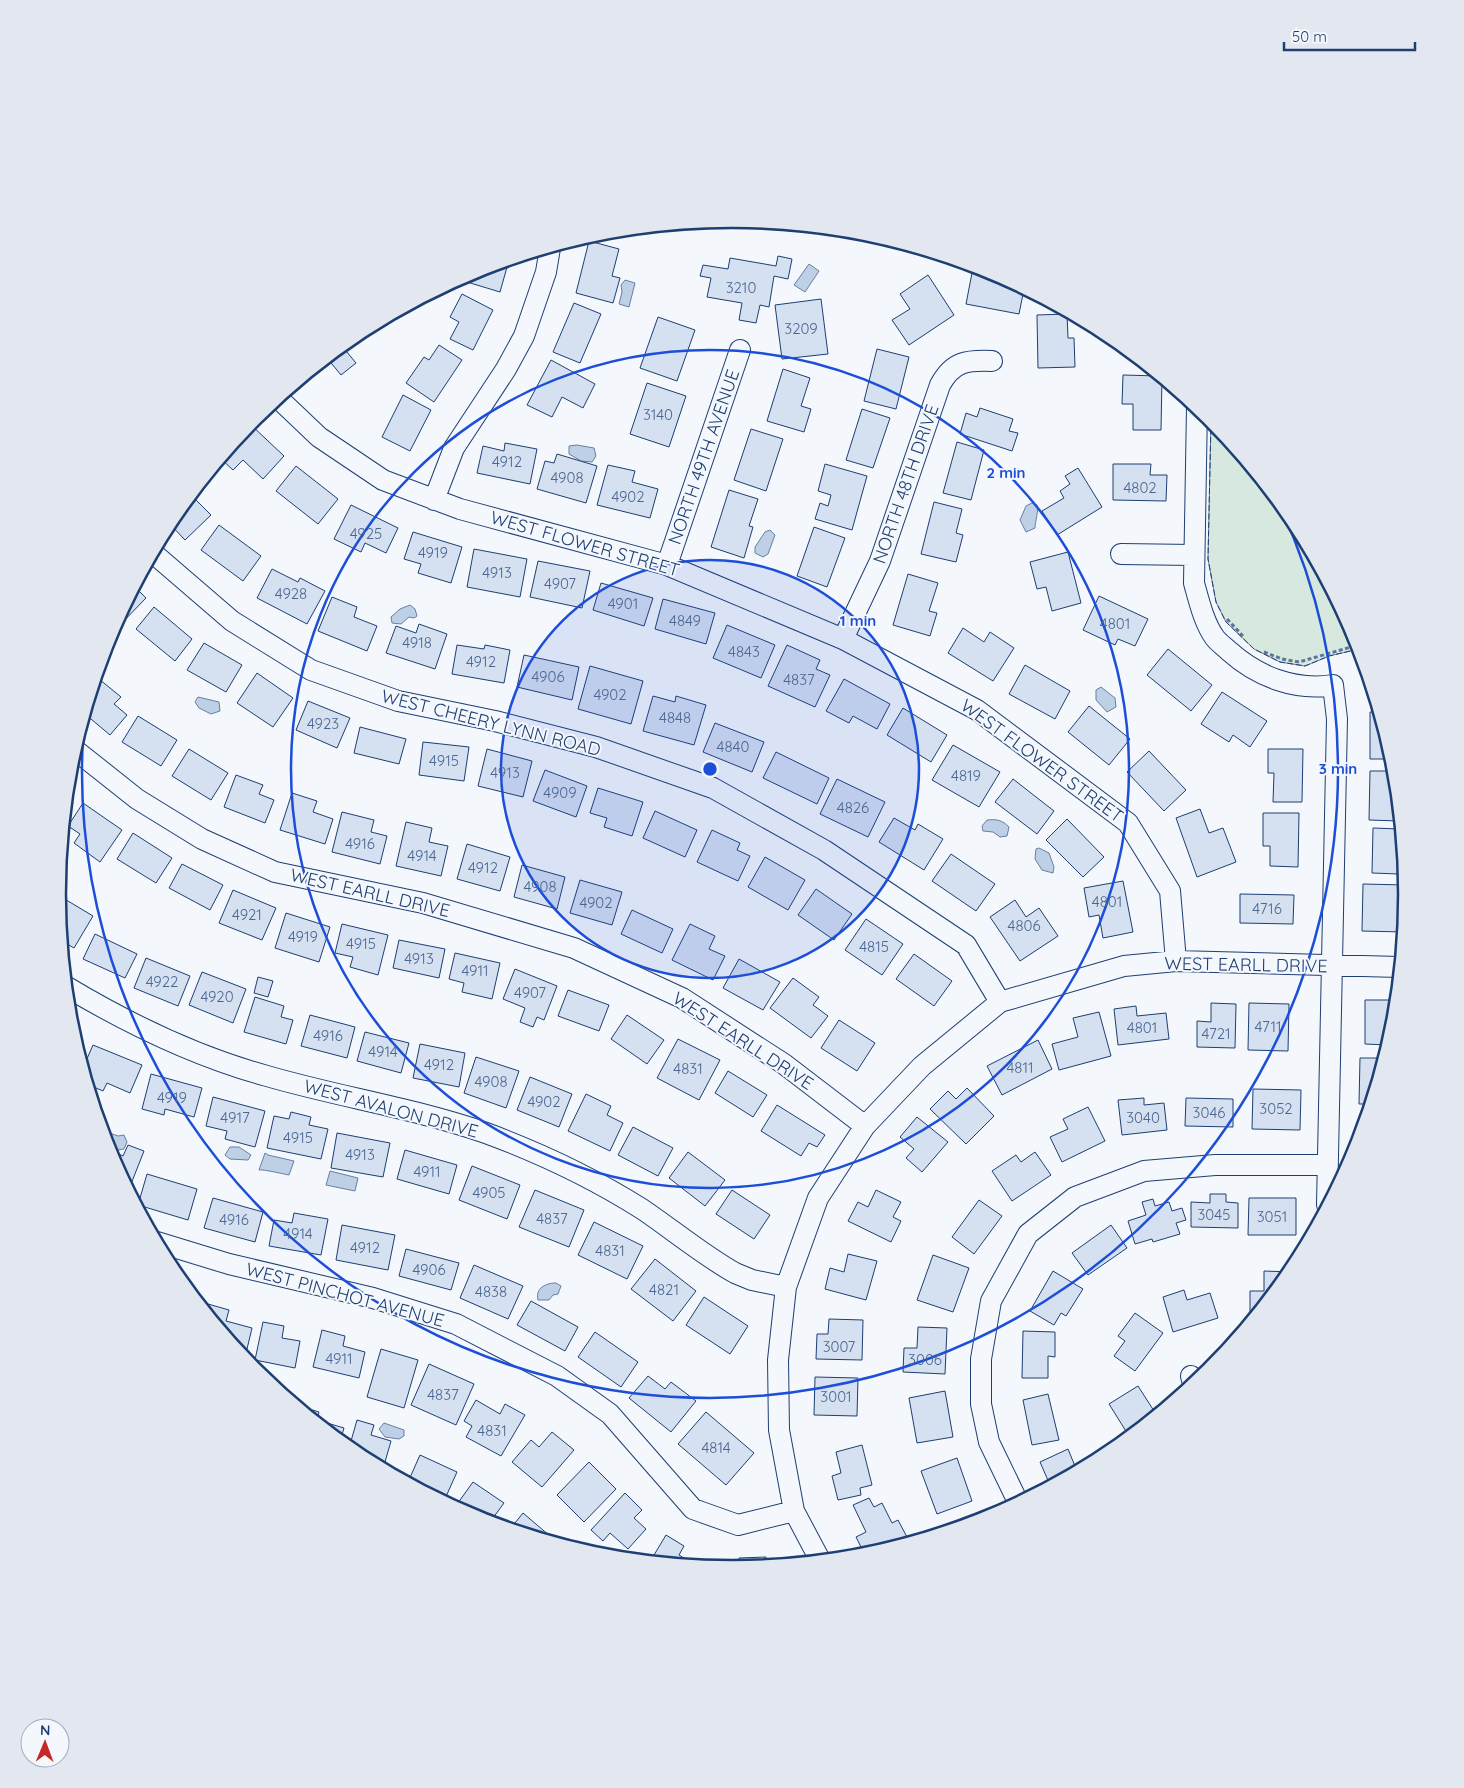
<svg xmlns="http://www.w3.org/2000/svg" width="1464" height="1788" font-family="Quicksand,sans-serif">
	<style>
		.green { fill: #d7e8df; stroke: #687fa3 }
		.water { fill: #bed0e5; stroke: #687fa3 }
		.building { fill: #d5e0f0; stroke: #1d3f73 }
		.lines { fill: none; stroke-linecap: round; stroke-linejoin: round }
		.minor-casing { stroke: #1d3f73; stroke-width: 22 }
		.path { stroke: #5e769c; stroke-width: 3; stroke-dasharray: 4 2.5; stroke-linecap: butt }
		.minor { stroke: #f4f7fb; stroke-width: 20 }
		.fence { stroke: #1d3f73; stroke-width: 1; stroke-dasharray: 6 2.5; stroke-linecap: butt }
		.ring { fill: none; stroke: #1d4ed8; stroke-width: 2.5 }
		.labels { text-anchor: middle; stroke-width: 4; stroke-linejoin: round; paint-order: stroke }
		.number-label { font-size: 15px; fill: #4b6792 }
		.street-label { font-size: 18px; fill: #1d3f73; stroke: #f4f7fb }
		.rim { fill: none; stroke: #1d3f73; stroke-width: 2.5 }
		.centre { fill: #1d4ed8; stroke: #f4f7fb; stroke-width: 2.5 }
		.ring-label { font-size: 15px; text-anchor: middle; font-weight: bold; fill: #1d4ed8; stroke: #f4f7fb; stroke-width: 4; stroke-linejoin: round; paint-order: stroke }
	</style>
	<rect width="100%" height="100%" fill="#f4f7fb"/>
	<path class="green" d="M1211,420L1293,520L1355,636L1359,649L1329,656L1305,666L1280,662L1254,649L1226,622L1216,602L1208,559Z"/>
	<path class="water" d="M809,264L819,271L805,292L794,285Z
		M625,280L635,283L629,307L619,304L622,292L621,285Z
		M577,445L594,448L596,456L592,462L581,461L569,454V446Z
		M1032,503L1037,505C1039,510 1035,522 1035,528L1026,532L1020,520L1026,506Z
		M770,530L775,535L768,554L763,557L755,553V547L765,532Z
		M410,605L415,609L417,616L414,618L409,617L401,624L392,623L391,617L400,609Z
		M1101,687L1115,698L1116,707L1107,712L1096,700V690Z
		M198,697L219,702L220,711L211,714L199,708L195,702Z
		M987,820C997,819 1002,820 1009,827L1007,836L1000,837L993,832L983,831L982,826Z
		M1039,848L1049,853L1054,867L1053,873L1042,870L1035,859L1036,849Z
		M107,1132L118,1136L124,1135L127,1142L124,1149L118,1150L106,1142L103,1133Z
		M230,1147H239L251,1155L248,1160L230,1159L225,1155Z
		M265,1153L268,1155L294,1161L289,1175C283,1174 263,1169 259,1170Z
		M330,1171L358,1178L355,1191L326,1185Z
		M556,1283L561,1286L558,1294L553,1295L549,1300H538C535,1288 546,1283 556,1283Z
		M384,1423L404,1430V1436L399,1439L385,1437L379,1429Z"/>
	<path class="building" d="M589,241L619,249L612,276L620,278L613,303L576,293Z
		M778,256L792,259L788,279L774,276L769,307L760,305L756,323L739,320L742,303L707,297L711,278L700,276L703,265L728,269L730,258L776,266Z
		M509,260L500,292L467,282L469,273L474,271Z
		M972,273L996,277L997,274L1024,289L1019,314L966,304Z
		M928,275L954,315L909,345L892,320L910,309L900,294Z
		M462,294L493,310L473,350L450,339L459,322L450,317Z
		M821,299L828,354L782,359L775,305Z
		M574,303L601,314L580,363L553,352Z
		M1067,314L1068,338H1074L1075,367L1038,368L1037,315Z
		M658,317L695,330L677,381L640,368Z
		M439,345L462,360L434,402L406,383L424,357L429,360Z
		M342,346L356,363L341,375L327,358Z
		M877,349L909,357L896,409L864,401Z
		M551,360L595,384L583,408L562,397L552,417L527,405Z
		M783,369L810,378L801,406L811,409L804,432L767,421Z
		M1123,375L1159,376L1162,378L1161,430H1133V404H1122Z
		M647,383L686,396L669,447L630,434Z
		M403,395L431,410L410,451L382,437Z
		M980,408L1013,419L1009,431L1018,433L1012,451L960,434L966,413L977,417Z
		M862,409L890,418L873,468L846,460Z
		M250,424L284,456L263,479L243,460L233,470L221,459Z
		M751,429L783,439L766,491L734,480Z
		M957,442L984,450L971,500L943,493Z
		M505,443L537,449L530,484L477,473L483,446L504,451Z
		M557,454L597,466L586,503L537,489L545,461L554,463Z
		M825,464L867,476L852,530L815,519L820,503L828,506L831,495L818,491Z
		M1113,464H1151L1150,475H1167L1166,501L1113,500Z
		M608,465L635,471L632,482L658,489L650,518L597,505Z
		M296,466L338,499L318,524L276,491Z
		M1078,468L1102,507L1057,535L1042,511L1064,498L1060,491L1070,484L1065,476Z
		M729,490L758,499L749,526L753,527L744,558L711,547Z
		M191,495L211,515L185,540L169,523Z
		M934,502L962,509L956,533L963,535L956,562L921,554Z
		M351,505L398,528L386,553L365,543L361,552L334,539Z
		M219,525L261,556L243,581L201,550Z
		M814,527L845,538L827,587L797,576Z
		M413,532L462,547L451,583L418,573L421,564L404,559Z
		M474,549L527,559L520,597L467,587Z
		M1068,552L1081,603L1052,611L1046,587L1037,589L1030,562Z
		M538,561L590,571L582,608L530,597Z
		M272,569L298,582L300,578L325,591L307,624L257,598Z
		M908,574L938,583L929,611L937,613L930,636L893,625Z
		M601,583L653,598L644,626L593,610Z
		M135,587L146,598L117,628L114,625Z
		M1099,596L1148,619L1135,646L1118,639L1115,645L1083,630Z
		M332,597L357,607L354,617L377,626L367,651L318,631Z
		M663,599L715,613L706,644L655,629Z
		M154,607L192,639L175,661L136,629Z
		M419,624L447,634L435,669L386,653L396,626L416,633Z
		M727,625L775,645L761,678L713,658Z
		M963,628L984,642L990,632L1014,648L993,681L948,653Z
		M204,643L242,665L226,692L187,670Z
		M457,645L484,649L485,645L510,650L504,683L452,674Z
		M787,645L820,660L816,669L830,675L815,707L768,686Z
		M1168,649L1212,685L1191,711L1147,675Z
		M524,655L579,667L572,700L517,687Z
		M1025,665L1070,691L1055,719L1009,694Z
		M590,666L643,681L631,724L578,709Z
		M257,673L293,698L273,727L237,703Z
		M99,679L121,697L114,704L127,715L110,735L85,714L94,685Z
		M844,679L890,704L877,729L853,716L849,723L826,711Z
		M1222,692L1267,721L1250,747L1233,735L1229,742L1201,724Z
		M653,696L675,702L676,696L706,705L694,745L643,731Z
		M308,701L350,718L337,748L296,730Z
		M1089,706L1130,739L1109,765L1068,732Z
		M903,708L947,735L931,762L887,735Z
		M1370,712H1378L1393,759H1370Z
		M138,716L177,740L161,766L122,742Z
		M715,723L764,742L752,772L703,752Z
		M360,727L406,739L399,764L354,753Z
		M423,742L469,747L464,781L419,775Z
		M953,745L1000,772L979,807L932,780Z
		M189,749L228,773L211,800L172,776Z
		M487,749L532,761L523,797L478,786Z
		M1268,749H1303L1302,802H1273L1274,773H1268Z
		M1149,751L1186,790L1164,811L1127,772Z
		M776,752L829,778L817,804L763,778Z
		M545,770L587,786L576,817L533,801Z
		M1370,771H1394L1399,821L1369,820Z
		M236,775L263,785L259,794L274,800L265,823L224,807Z
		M837,779L885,802L868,837L820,814Z
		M1013,779L1054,811L1037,834L995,802Z
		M598,788L643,802L632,836L604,827L607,818L590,813Z
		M292,793L317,801L313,812L333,819L325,844L280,830Z
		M83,803L122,830L100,862L74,843L80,834L68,826Z
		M1200,809L1209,833L1223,828L1236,862L1197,877L1176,818Z
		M655,811L697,830L685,857L643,838Z
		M342,812L374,820L371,832L387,836L380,864L332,852Z
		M1263,813H1299L1298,867L1270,866V846H1263Z
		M894,818L915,830L918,824L943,839L924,870L879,842Z
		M1067,819L1104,857L1083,877L1046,840Z
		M406,822L432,828L429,842L448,846L441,876L396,866Z
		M1373,828L1400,829L1403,858H1399V874L1372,873Z
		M712,830L740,843L737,850L750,856L738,881L697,862Z
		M133,833L172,858L156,883L117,859Z
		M467,844L510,857L500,891L457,879Z
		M951,854L995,884L976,911L932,881Z
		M765,857L805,880L788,910L748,887Z
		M182,864L223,885L210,910L169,888Z
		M522,865L565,877L557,909L514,897Z
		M580,880L622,892L612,925L570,913Z
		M1123,881L1133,932L1103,938L1099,915L1089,917L1084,888Z
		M1363,884L1406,885L1403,932L1362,931Z
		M816,889L852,914L834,940L798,915Z
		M233,890L276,908L262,940L219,923Z
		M1240,894L1294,895L1293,924L1240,923Z
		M58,895L93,916L74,948L62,941Z
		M1015,900L1026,917L1039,908L1058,936L1020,961L990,917Z
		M632,910L673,929L662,953L621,934Z
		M286,913L330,927L319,962L275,948Z
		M866,919L903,944L882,975L845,950Z
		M342,924L388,935L378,975L350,967L353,957L335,953Z
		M690,924L715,936L709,949L725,956L713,980L672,960Z
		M95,934L137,954L125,978L83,959Z
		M399,940L445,949L439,978L393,968Z
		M455,953L500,963L492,999L462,992L464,983L449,979Z
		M914,954L952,981L934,1006L896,979Z
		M146,958L190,976L178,1006L134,988Z
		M739,959L780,982L763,1010L723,988Z
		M515,969L557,986L544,1020L537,1017L533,1027L520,1022L525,1008L503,999Z
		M202,972L246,989L233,1023L189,1005Z
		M258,977L273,981L268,997L254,993Z
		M793,978L819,997L813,1005L828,1016L811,1038L770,1008Z
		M568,990L609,1005L599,1031L558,1016Z
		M255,997L284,1006L281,1017L293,1020L286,1044L244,1032Z
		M1365,1000H1396L1393,1026L1388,1045L1365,1044Z
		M1211,1003L1236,1004L1235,1048L1197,1047V1021L1211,1022Z
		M1249,1003L1289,1004L1288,1051L1248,1050Z
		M1136,1006L1137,1016L1166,1013L1169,1039L1118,1045L1114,1009Z
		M1099,1012L1111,1056L1059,1070L1052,1044L1078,1037L1073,1018Z
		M310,1015L355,1027L347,1058L301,1046Z
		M627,1015L664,1040L647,1064L611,1039Z
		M839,1020L875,1043L857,1071L821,1048Z
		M365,1032L409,1043L401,1073L357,1061Z
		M678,1039L720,1060L699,1100L657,1078Z
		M1038,1040L1052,1069L1002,1095L987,1066Z
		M420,1044L465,1053L459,1087L413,1078Z
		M93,1045L142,1065L130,1093L107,1083L103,1091L89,1085L83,1068Z
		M476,1057L519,1071L506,1108L464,1093Z
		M1360,1058H1384L1370,1104H1359Z
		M728,1071L767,1095L753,1117L715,1093Z
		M151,1074L202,1088L194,1117L165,1109L164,1115L142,1109Z
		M530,1077L572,1094L559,1127L517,1110Z
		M967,1088L994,1116L966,1144L930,1109L948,1091L956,1099Z
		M1253,1089L1301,1090L1300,1130L1252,1129Z
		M586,1094L611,1106L607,1115L623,1123L610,1151L568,1131Z
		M213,1097L265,1111L255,1147L225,1139L227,1131L206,1126Z
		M1144,1098V1105L1164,1103L1167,1130L1122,1135L1118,1100Z
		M1186,1098L1233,1099V1127L1185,1126Z
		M777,1105L825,1135L817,1147L809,1143L801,1156L761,1131Z
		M1088,1107L1105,1141L1062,1162L1050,1137L1068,1129L1063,1119Z
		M291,1112L311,1117L309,1125L328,1129L321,1159L267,1148L274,1116L289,1119Z
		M917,1117L948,1142L922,1172L906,1158L914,1149L900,1137Z
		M633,1127L673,1148L658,1176L618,1155Z
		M337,1133L390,1143L383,1177L331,1168Z
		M128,1145L144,1151L129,1189L112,1157L114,1152L123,1156Z
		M405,1150L457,1165L449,1194L397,1179Z
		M688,1152L725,1180L705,1206L669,1178Z
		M1035,1152L1051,1175L1012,1201L992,1171L1016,1155L1021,1162Z
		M472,1166L520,1185L507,1219L459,1200Z
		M147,1174L197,1189L188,1220L138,1205Z
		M535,1190L584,1210L569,1247L519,1227Z
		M732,1190L770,1215L754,1239L716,1214Z
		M876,1190L901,1202L893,1217L901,1221L891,1242L848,1221L858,1202L868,1207Z
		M1210,1194H1226V1202L1238,1203V1228L1191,1227V1202L1210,1203Z
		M213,1198L263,1212L255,1242L204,1228Z
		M1249,1198H1296V1235H1248Z
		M1153,1199L1155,1206L1169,1202L1172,1211L1182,1208L1186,1220L1176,1223L1180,1234L1153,1242L1152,1239L1135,1244L1128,1221L1146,1215L1142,1202Z
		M979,1200L1002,1216L974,1254L952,1237Z
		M294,1213L328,1219L321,1255L269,1246L274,1220L292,1223Z
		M594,1222L643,1246L627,1279L578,1255Z
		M342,1225L395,1235L388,1270L336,1260Z
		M1111,1225L1127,1248L1088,1275L1072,1253Z
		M406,1249L459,1263L451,1290L399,1276Z
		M848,1254L877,1261L866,1300L825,1289L830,1268L844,1272Z
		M933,1255L969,1268L953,1312L917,1300Z
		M655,1259L696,1291L673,1321L631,1289Z
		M474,1265L523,1286L508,1319L460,1298Z
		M1053,1271L1083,1289L1066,1316L1061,1313L1054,1325L1030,1311Z
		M1264,1271L1290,1272L1250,1321V1291H1264Z
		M1184,1290L1187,1300L1210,1293L1218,1318L1173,1332L1163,1297Z
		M704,1297L748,1326L730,1354L686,1325Z
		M531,1301L578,1327L565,1351L517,1325Z
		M208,1304L229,1310L226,1321L252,1328L247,1349L238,1347L237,1349L206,1311Z
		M1135,1313L1163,1333L1135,1371L1114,1356L1125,1341L1118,1336Z
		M829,1319L863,1320L862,1360L816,1359L817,1334H828Z
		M263,1322L284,1326L282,1338L300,1341L295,1368L255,1360Z
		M918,1327L947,1328L945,1374L903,1372L904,1348H917Z
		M322,1330L345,1336L343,1346L365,1352L359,1378L313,1367Z
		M1023,1331L1055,1332V1357L1048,1356V1378H1022Z
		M595,1332L638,1362L621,1387L578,1357Z
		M381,1349L418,1360L404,1408L367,1397Z
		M429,1364L474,1384L456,1425L411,1405Z
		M648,1376L665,1389L671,1382L696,1401L671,1432L629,1398Z
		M815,1377L858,1378L857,1416L814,1415Z
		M1138,1386L1156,1414L1129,1436L1109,1404Z
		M945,1391L953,1437L917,1443L909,1398Z
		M1048,1394L1059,1440L1032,1445L1023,1400Z
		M476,1400L500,1414L505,1404L525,1415L501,1456L466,1437L472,1426L464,1421Z
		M300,1406L319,1412L317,1420L344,1428L340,1441Z
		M706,1412L754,1453L726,1485L678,1444Z
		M357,1420L374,1425L371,1435L391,1441L383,1469L349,1448Z
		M552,1432L574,1450L542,1487L512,1462L531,1440L539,1447Z
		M862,1445L872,1485L860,1488L861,1495L838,1500L832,1476L841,1473L836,1452Z
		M1068,1449L1077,1471L1050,1485L1040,1462Z
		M420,1455L457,1472L444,1501L408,1482Z
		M957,1458L972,1501L937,1514L921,1471Z
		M589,1462L616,1489L584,1522L557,1495Z
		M473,1482L504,1503L490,1522L481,1515L478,1518L474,1517L455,1507Z
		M625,1493L642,1510L634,1518L646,1529L628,1549L610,1533L603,1541L591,1530Z
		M869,1498L874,1507L882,1503L892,1523L898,1520L907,1537L865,1555L856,1537L866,1532L853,1505Z
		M523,1513L557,1542L511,1528Z
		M666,1535L684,1546L679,1555L695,1565L651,1560Z
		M766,1557L767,1565L739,1568V1558Z"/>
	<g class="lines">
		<defs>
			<path id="minor" d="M278,398L319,437L383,480L460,509L667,565L843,639L977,710L1128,823L1170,891L1176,961
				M1197,407L1194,583C1199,601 1204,623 1215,638C1219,643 1225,647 1229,651C1258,677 1295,691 1333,685L1337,719L1327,1205
				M434,500L454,448L506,369L524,336L546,272L550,248
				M153,553L232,621L311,670L398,701L495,721L596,747L713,788L824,850L966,945L1000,1002
				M1121,554L1193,555
				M667,565L740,350
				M843,639L880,561L940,385C953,361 967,360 992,361
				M74,749L137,799L202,839L275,872L423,903L574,948L682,998L784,1064L865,1126
				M67,987C129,1024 197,1057 267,1076C339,1097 414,1108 486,1133C540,1153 593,1178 642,1209C673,1230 703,1255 735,1273L752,1280L786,1287
				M157,1242L229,1264L373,1298L456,1324L557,1376L610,1414L693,1509L738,1525L794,1511
				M1191,1376L1193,1384
				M1018,1502L989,1442L981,1404V1359L991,1301L1028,1234L1075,1197L1144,1171L1215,1165H1328
				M820,1560L794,1511L779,1430L778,1360L786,1287L818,1198L865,1126L922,1066L1000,1002L1124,966L1176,961L1399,967"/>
		</defs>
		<use href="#minor" class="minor-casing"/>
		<path class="path" d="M1227,619L1243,636
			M1264,652L1282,659L1299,662L1358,645"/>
		<use href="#minor" class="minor"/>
		<path class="fence" d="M1211,420L1208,559L1216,602L1226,622L1254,649L1280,662L1305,666L1329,656L1359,649"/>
	</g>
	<circle cx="710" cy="769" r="209" fill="#1d4ed8" fill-opacity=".12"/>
	<g class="ring">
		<circle cx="710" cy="769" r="209"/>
		<circle cx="710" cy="769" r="419"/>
		<path d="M1279 504A628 628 0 1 1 84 720"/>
	</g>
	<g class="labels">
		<g class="number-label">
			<text x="741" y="293">3210</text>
			<text x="801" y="334">3209</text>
			<text x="658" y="420">3140</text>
			<text x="507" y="467">4912</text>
			<text x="567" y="483">4908</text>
			<text x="1140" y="493">4802</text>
			<text x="628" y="502">4902</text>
			<text x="366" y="539">4925</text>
			<text x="433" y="558">4919</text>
			<text x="497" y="578">4913</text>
			<text x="560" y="589">4907</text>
			<text x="291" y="599">4928</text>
			<text x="623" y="609">4901</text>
			<text x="685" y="626">4849</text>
			<text x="1115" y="629">4801</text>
			<text x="417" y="648">4918</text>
			<text x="744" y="657">4843</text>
			<text x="481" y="667">4912</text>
			<text x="548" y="682">4906</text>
			<text x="799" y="685">4837</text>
			<text x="610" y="700">4902</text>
			<text x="675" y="723">4848</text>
			<text x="323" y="729">4923</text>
			<text x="733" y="752">4840</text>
			<text x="444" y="766">4915</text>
			<text x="505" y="778">4913</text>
			<text x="966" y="781">4819</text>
			<text x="560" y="798">4909</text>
			<text x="853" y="813">4826</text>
			<text x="360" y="849">4916</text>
			<text x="422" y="861">4914</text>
			<text x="483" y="873">4912</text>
			<text x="540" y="892">4908</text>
			<text x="1107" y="907">4801</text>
			<text x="596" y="908">4902</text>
			<text x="1267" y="914">4716</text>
			<text x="247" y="920">4921</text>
			<text x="1024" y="931">4806</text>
			<text x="303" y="942">4919</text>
			<text x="361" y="949">4915</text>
			<text x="874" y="952">4815</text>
			<text x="419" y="964">4913</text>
			<text x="475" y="976">4911</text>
			<text x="162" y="987">4922</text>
			<text x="530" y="998">4907</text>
			<text x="217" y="1002">4920</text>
			<text x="1268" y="1032">4711</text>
			<text x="1142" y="1033">4801</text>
			<text x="1216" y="1039">4721</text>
			<text x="328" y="1041">4916</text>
			<text x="383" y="1057">4914</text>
			<text x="439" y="1070">4912</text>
			<text x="1020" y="1073">4811</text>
			<text x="688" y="1074">4831</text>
			<text x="491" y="1087">4908</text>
			<text x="172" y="1103">4919</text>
			<text x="544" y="1107">4902</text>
			<text x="1276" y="1114">3052</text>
			<text x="1209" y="1118">3046</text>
			<text x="235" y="1123">4917</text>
			<text x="1143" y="1123">3040</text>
			<text x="298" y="1143">4915</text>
			<text x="360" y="1160">4913</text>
			<text x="427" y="1177">4911</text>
			<text x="489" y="1198">4905</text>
			<text x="1214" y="1220">3045</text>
			<text x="1272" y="1222">3051</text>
			<text x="552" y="1224">4837</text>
			<text x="234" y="1225">4916</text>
			<text x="298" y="1239">4914</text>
			<text x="365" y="1253">4912</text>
			<text x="610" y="1256">4831</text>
			<text x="429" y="1275">4906</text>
			<text x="664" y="1295">4821</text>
			<text x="491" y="1297">4838</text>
			<text x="839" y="1352">3007</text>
			<text x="339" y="1364">4911</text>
			<text x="925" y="1365">3006</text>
			<text x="443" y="1400">4837</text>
			<text x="836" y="1402">3001</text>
			<text x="492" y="1436">4831</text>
			<text x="716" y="1453">4814</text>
		</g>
		<g class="street-label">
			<text transform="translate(704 457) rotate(-71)" y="6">NORTH 49TH AVENUE</text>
			<text transform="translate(906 484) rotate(-71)" y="6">NORTH 48TH DRIVE</text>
			<text transform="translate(585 544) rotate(16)" y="6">WEST FLOWER STREET</text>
			<text transform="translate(491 723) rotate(14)" y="6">WEST CHEERY LYNN ROAD</text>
			<text transform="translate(1042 761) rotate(36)" y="6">WEST FLOWER STREET</text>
			<text transform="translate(370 893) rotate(13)" y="6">WEST EARLL DRIVE</text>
			<text transform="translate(1246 965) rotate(1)" y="6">WEST EARLL DRIVE</text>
			<text transform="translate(743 1041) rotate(33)" y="6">WEST EARLL DRIVE</text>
			<text transform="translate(391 1109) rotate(15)" y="6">WEST AVALON DRIVE</text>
			<text transform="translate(345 1295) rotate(15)" y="6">WEST PINCHOT AVENUE</text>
		</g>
	</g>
	<path d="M0 0H1464V1788H0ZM66 894a666 666 0 1 1 1332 0a666 666 0 1 1-1332 0Z" fill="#e3e8f0" fill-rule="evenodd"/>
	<path class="rim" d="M66 894a666 666 0 1 1 1332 0a666 666 0 1 1-1332 0Z"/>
	<circle cx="710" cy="769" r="8" class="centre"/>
	<g class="ring-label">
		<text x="1006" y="478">2 min</text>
		<text x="858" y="626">1 min</text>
		<text x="1338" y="774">3 min</text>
	</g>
	<g transform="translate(45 1743) rotate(1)"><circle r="24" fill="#f4f7fb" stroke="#9eadc5"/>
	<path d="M0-4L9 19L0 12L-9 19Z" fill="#c62828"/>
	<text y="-8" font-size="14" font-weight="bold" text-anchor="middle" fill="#1d3f73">N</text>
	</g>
	<path d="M1284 42v8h131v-8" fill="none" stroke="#1d3f73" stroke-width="2.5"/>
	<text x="1292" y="42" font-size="15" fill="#1d3f73" stroke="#f4f7fb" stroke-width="4" paint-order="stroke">50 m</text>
</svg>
